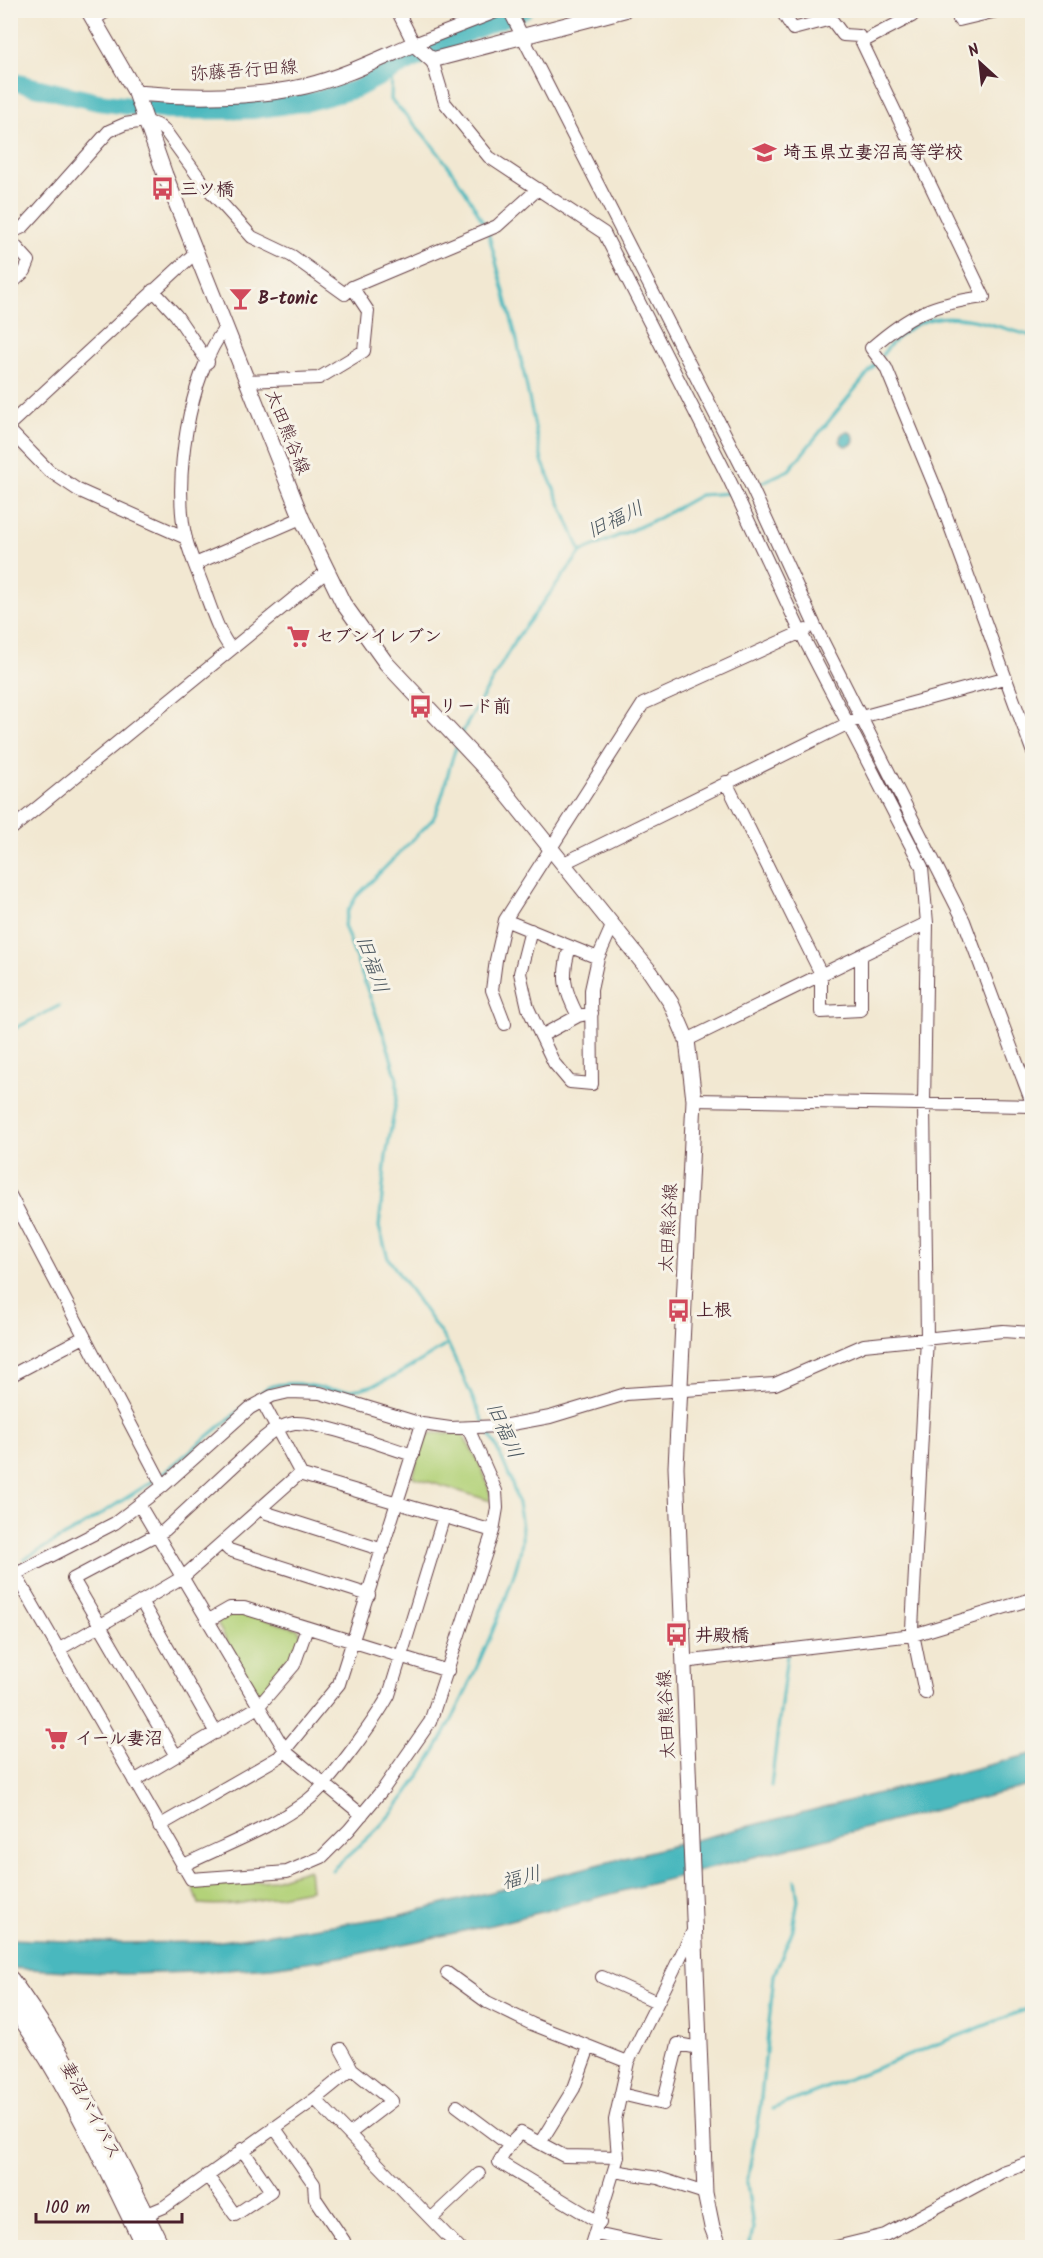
<svg xmlns="http://www.w3.org/2000/svg" width="1043" height="2258" font-family="Kalam,'Klee One',sans-serif">
	<style>
		.green { fill: #b3d279; stroke: #7e7852; stroke-width: 1.5 }
		.water { fill: #48b8be; stroke: #496c74; stroke-width: 1.5 }
		.lines { fill: none; stroke-linecap: round; stroke-linejoin: round }
		.stream { stroke: #48b8be; stroke-width: 3 }
		.river { stroke: #48b8be; stroke-width: 18 }
		.minor-casing { stroke: #633d44; stroke-width: 14 }
		.major-casing { stroke: #633d44; stroke-width: 17 }
		.highway-casing { stroke: #633d44; stroke-width: 20 }
		.minor { stroke: #fff; stroke-width: 12 }
		.major { stroke: #fff; stroke-width: 15 }
		.highway { stroke: #fff; stroke-width: 18 }
		.labels { text-anchor: middle; stroke-width: 6; stroke-linejoin: round; paint-order: stroke }
		.street-label { font-size: 18px; fill: #4a1f2b; stroke: #f7f3e8 }
		.poi-label { font-size: 18px; font-weight: bold; fill: #4a1f2b; stroke: #f7f3e8; text-anchor: start }
		.water-label { font-size: 20px; font-style: italic; fill: #49555e; stroke: #f7f3e8 }
	</style>
	<rect width="100%" height="100%" fill="#f7f3e8"/>
	<filter id="ink" filterUnits="userSpaceOnUse"><feTurbulence type="fractalNoise" baseFrequency=".0167" numOctaves="2"/><feDisplacementMap in="SourceGraphic" scale="12" xChannelSelector="R" yChannelSelector="G"/><feConvolveMatrix kernelMatrix="1 2 1 2 8 2 1 2 1" color-interpolation-filters="sRGB"/></filter>
	<filter id="wash" filterUnits="userSpaceOnUse"><feTurbulence type="fractalNoise" baseFrequency=".008" numOctaves="4" result="noise"/><feDisplacementMap in="SourceGraphic" scale="24" xChannelSelector="R" yChannelSelector="G"/><feGaussianBlur stdDeviation="1.35" result="paint"/><feColorMatrix in="noise" values="0 0 0 0 0 0 0 0 0 0 0 0 0 0 0 0 0 1.4 0 .05"/><feComposite in="paint" operator="in"/></filter>
	<g filter="url(#wash)">
		<rect width="100%" height="100%" fill="#f2e8d2"/>
		<path class="green" d="M432,1433L462,1434C475,1456 488,1475 491,1501L413,1477L423,1438Z
			M235,1611L298,1629L302,1635L295,1657L264,1697L257,1696L218,1625L219,1619Z
			M309,1869L311,1890C273,1896 238,1908 199,1904L193,1886L274,1880Z"/>
		<path class="water" d="M840 439a7 7 0 1 1 14 0a7 7 0 1 1-14 0Z
			M1032,1754V1785L491,1925L353,1955L271,1967L194,1972L124,1974L11,1968L10,1939L121,1943L214,1942L397,1916Z"/>
		<g class="lines">
			<path class="stream" d="M392,71L391,100C430,138 461,179 485,226
				M488,232L517,340L542,461L581,552
				M882,355C926,296 972,320 1032,336
				M754,486L789,470L878,361
				M460,736L516,639L581,552L657,519L700,495L731,493
				M457,745C447,769 445,796 433,819L356,897L348,911L344,925L387,1044L397,1079V1096L386,1156L379,1227L388,1258L448,1344L484,1423
				M10,1031L59,1006
				M161,1475L268,1387C303,1377 321,1393 351,1390C385,1387 419,1361 448,1344
				M24,1559L79,1528L156,1479
				M10,1566L16,1563
				M771,1786L787,1655
				M332,1870C348,1855 367,1840 382,1824C436,1765 465,1695 496,1623C504,1604 520,1561 522,1541C524,1504 504,1460 487,1429
				M772,2109L1032,2007
				M749,2248L753,2228L747,2183L760,2107L774,1975L793,1929L798,1900L795,1880"/>
			<path class="river" d="M10,81L98,102L169,111L252,110L308,102L356,89L458,37L524,10"/>
		</g>
	</g>
	<g filter="url(#ink)">
		<g class="lines">
			<defs>
				<path id="minor" d="M397,10L414,44L501,10
					M509,10L746,475L816,628L964,921L1032,1103
					M781,10L793,29L831,19L843,35L859,36L984,297C932,304 910,314 871,348L886,368L940,499L1032,750
					M957,10L959,20L1001,10
					M94,19L109,10
					M862,42L912,16V10
					M432,60L445,103L489,157L604,233L730,481L800,631L922,867L927,923L924,1104L927,1338L912,1629L925,1693
					M10,233L23,227L35,214L109,131L125,124L145,121L159,126L166,132L203,183L252,237L292,256L345,294L352,287L497,226L538,189
					M10,240L29,261L25,271L10,285
					M153,290L176,315L208,362
					M225,328C189,374 172,483 186,539C191,558 200,577 206,595C213,614 219,633 231,649
					M246,381L319,378L364,351L368,311L352,287
					M10,424L195,253
					M10,431L48,470L78,490L186,538
					M195,564L301,518
					M726,782L821,974V1012L861,1010V955
					M10,830L326,572
					M564,863L861,717L1004,678
					M505,920L598,958
					M531,930L520,973L528,1008L541,1036L578,1016L592,1013
					M570,947C561,976 564,990 578,1016
					M505,1024L492,990L496,960L505,920L643,704L806,630
					M541,1036L554,1063L570,1082L592,1084L591,990L598,958L613,924
					M687,1040L927,923
					M694,1100L1032,1106
					M10,1195L163,1486
					M10,1376L84,1337
					M262,1401L301,1474
					M140,1506L286,1752L362,1815
					M261,1507L267,1513L383,1550
					M222,1543L229,1550L369,1595
					M15,1574L191,1879L287,1872L322,1857L349,1830L384,1788L430,1722L493,1531L497,1508L496,1491L468,1428
					M10,1577L115,1523L163,1486L250,1408L272,1396L289,1392L320,1393L422,1424L450,1428L501,1426L550,1417L626,1394L775,1384L864,1345L1003,1331L1032,1333
					M141,1601L216,1733
					M209,1620L230,1608H244L448,1671
					M58,1650L183,1577L299,1474L493,1531
					M683,1662L913,1635L1032,1599
					M176,1756L73,1579L165,1530L265,1437C273,1430 283,1425 294,1423C319,1421 386,1447 413,1455
					M134,1781L258,1707L294,1665L307,1628
					M159,1826L279,1757L339,1684L422,1424
					M182,1866C224,1845 270,1829 308,1800C330,1783 375,1720 389,1695L444,1516
					M447,1973L487,2002L532,2024L628,2062
					M602,1977L657,2002
					M341,2049L352,2069L392,2101L349,2134
					M621,2094L663,2104L678,2044L699,2048
					M315,2099L352,2069
					M457,2106L509,2145L521,2133L564,2156L618,2157
					M274,2127L314,2184L315,2198L344,2241
					M540,2143L574,2088L589,2047
					M509,2145L499,2162L600,2223
					M614,2171L658,2178L705,2193
					M207,2175L235,2215L271,2191L242,2149
					M145,2215L164,2207L315,2099L459,2248
					M431,2219L479,2174
					M596,2234L661,2248
					M590,2248L618,2157L615,2120L628,2062L694,1929
					M832,2248L885,2235L1002,2172L1032,2162"/>
				<path id="major" d="M88,10L136,93L165,175L302,519L343,603L386,663L494,778L651,973L671,1003L687,1040L694,1100L676,1467L705,2193L712,2227L720,2248
					M136,93C189,98 255,98 306,86C343,77 379,59 414,44L432,60L624,10"/>
				<path id="highway" d="M10,1980C71,2064 116,2154 161,2248
					M10,2001C66,2076 105,2164 146,2248"/>
			</defs>
			<use href="#minor" class="minor-casing"/>
			<use href="#major" class="major-casing"/>
			<use href="#highway" class="highway-casing"/>
			<use href="#minor" class="minor"/>
			<use href="#major" class="major"/>
			<use href="#highway" class="highway"/>
		</g>
	</g>
	<defs>
		<symbol id="school-bare" viewBox="-9 -9 18 18"><path d="M0-5L7-2L0 1L-7-2ZM-4 1L0 2.5L4 1V4Q0 6-4 4Z" fill="#d1495b" stroke="#f7f3e8" stroke-width="2.5" paint-order="stroke"/></symbol>
		<symbol id="bus-bare" viewBox="-9 -9 18 18"><path d="M-5-6H5V4H4V6H2V4H-2V6H-4V4H-5ZM-3.5-4V0h7V-4ZM-3.5 1.2v1.5H-2V1.2ZM2 1.2v1.5H3.5V1.2Z" fill="#d1495b" stroke="#f7f3e8" stroke-width="2.5" paint-order="stroke"/></symbol>
		<symbol id="bar-bare" viewBox="-9 -9 18 18"><path d="M-6-5H6L.8 .8V4.5H3.5V6h-7V4.5H-.8V.8Z" fill="#d1495b" stroke="#f7f3e8" stroke-width="2.5" paint-order="stroke"/></symbol>
		<symbol id="supermarket-bare" viewBox="-9 -9 18 18"><path d="M-6-5.5h2.5l.6 2H6L4.5 2H-2.5L-4.4-4H-6ZM-1.5 3.2a1.3 1.3 0 1 0 .1 0ZM3 3.2a1.3 1.3 0 1 0 .1 0Z" fill="#d1495b" stroke="#f7f3e8" stroke-width="2.5" paint-order="stroke"/></symbol>
	</defs>
	<g fill-rule="evenodd">
		<use href="#school-bare" x="748" y="136" width="33" height="33"/>
		<use href="#bus-bare" x="146" y="172" width="33" height="33"/>
		<use href="#bar-bare" x="224" y="282" width="33" height="33"/>
		<use href="#supermarket-bare" x="282" y="620" width="33" height="33"/>
		<use href="#bus-bare" x="404" y="690" width="33" height="33"/>
		<use href="#bus-bare" x="662" y="1294" width="33" height="33"/>
		<use href="#bus-bare" x="660" y="1618" width="33" height="33"/>
		<use href="#supermarket-bare" x="40" y="1722" width="33" height="33"/>
	</g>
	<g class="labels">
		<g class="street-label">
			<text transform="translate(244 70) rotate(-4)" y="6">弥藤吾行田線</text>
			<text transform="translate(288 432) rotate(68)" y="6">太田熊谷線</text>
			<text transform="translate(668 1228) rotate(-87)" y="6">太田熊谷線</text>
			<text transform="translate(666 1715) rotate(-93)" y="6">太田熊谷線</text>
			<text transform="translate(91 2110) rotate(62)" y="6">妻沼バイパス</text>
		</g>
		<g class="poi-label">
			<text x="783" y="158">埼玉県立妻沼高等学校</text>
			<text x="180" y="195">三ツ橋</text>
			<text x="258" y="304">B-tonic</text>
			<text x="316" y="642">セブンイレブン</text>
			<text x="439" y="712">リード前</text>
			<text x="696" y="1316">上根</text>
			<text x="695" y="1641">井殿橋</text>
			<text x="75" y="1744">イール妻沼</text>
		</g>
		<g class="water-label">
			<text transform="translate(615 519) rotate(-25)" y="7">旧福川</text>
			<text transform="translate(373 964) rotate(71)" y="7">旧福川</text>
			<text transform="translate(505 1430) rotate(66)" y="7">旧福川</text>
			<text transform="translate(521 1877) rotate(-14)" y="7">福川</text>
		</g>
	</g>
	<rect width="1043" height="2258" fill="none" stroke="#f7f3e8" stroke-width="36"/>
	<g transform="translate(980 63) rotate(333)" stroke="#f7f3e8" stroke-width="4.5" paint-order="stroke">
	<path d="M0-4.5L10 22L0 15L-10 22Z" fill="#4a1f2b"/>
	<text y="-9" font-size="16" font-weight="bold" text-anchor="middle" fill="#4a1f2b">N</text>
	</g>
	<path d="M36 2213v9h146v-9" fill="none" stroke="#4a1f2b" stroke-width="3"/>
	<text x="45" y="2213" font-size="18" fill="#4a1f2b" stroke="#f7f3e8" stroke-width="4.5" paint-order="stroke">100 m</text>
</svg>
